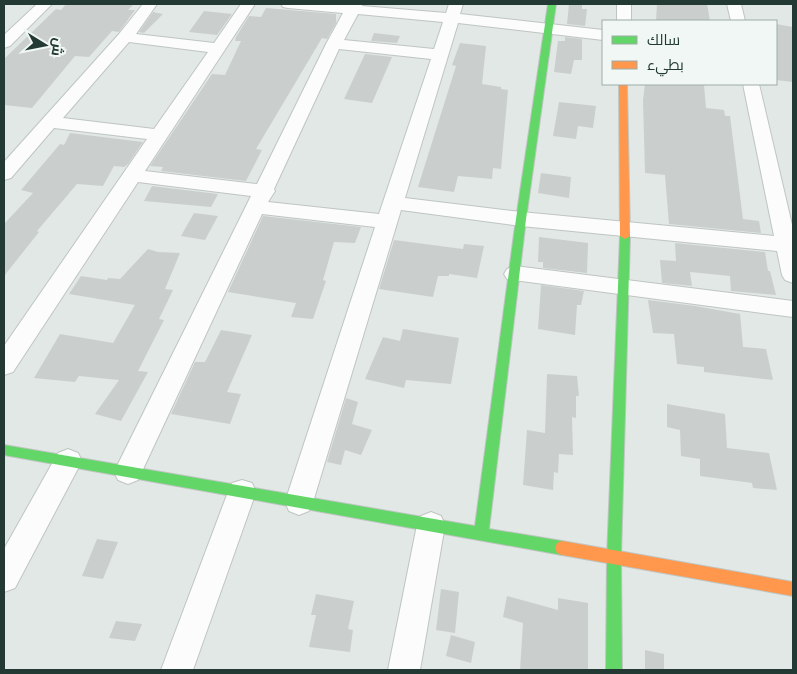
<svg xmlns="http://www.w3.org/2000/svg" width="797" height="674" font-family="Cabin,Cairo,sans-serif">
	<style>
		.building { fill: #cacfcd }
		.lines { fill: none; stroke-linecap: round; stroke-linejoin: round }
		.street-casing { stroke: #bfc5c2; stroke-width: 2 }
		.fast-casing { stroke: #bfc5c2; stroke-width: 2 }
		.slow-casing { stroke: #bfc5c2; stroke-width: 2 }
		.street { fill: #fbfcfb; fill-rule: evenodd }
		.fast { fill: #63d668; fill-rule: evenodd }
		.slow { fill: #ff974d; fill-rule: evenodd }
	</style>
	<rect width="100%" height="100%" fill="#e2e8e5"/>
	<path class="building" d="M66,4H134L128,10H135L119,32L112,31L89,57L75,56L32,108L4,105V59L56,9L61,10Z
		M569,4H582V9H587L585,26L567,24Z
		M657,4H707L710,21H656Z
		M266,8L336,14V23L327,39L322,38L256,149L262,150L246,181L161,171L163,167L150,166L212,74L225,75L241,41H235L236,37L249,16L261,17Z
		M204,11L232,14L217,35L189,32Z
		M153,12L163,14L144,33L139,32Z
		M776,24L793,27V82L776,80Z
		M374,33L400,36L397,43L371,41Z
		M565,37L582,39V60H574L571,74L554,72L558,41H565Z
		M460,43L486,46L482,84L501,87V89L508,90L501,169L493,168L492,179L458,176L454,192L418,187L456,66L452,65Z
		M365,54L392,57L372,103L344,99Z
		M645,84L704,85L706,108L724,110L725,116H730L743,219L759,221L761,233L669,224L665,175L645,173L643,100Z
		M559,102L596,106L593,128L578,126L576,139L553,136Z
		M70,133L143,142L128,164L124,167L114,166L103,186L77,184L37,231L39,232L4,276V224L33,193L21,190L60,144L64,145Z
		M541,173L571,177L569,198L538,193Z
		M152,186L218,194L211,207L144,201Z
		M194,213L218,216L205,240L181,236Z
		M263,216L361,227L355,243L334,242L323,280L326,281L313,319L291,317L296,303L228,292Z
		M539,237L588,243L587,273L543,268V262H538Z
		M394,240L463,249L464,244L484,246L477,278L449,274V276H438L433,297L379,289Z
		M675,243L765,252L768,271H770L776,295L731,291L730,276L690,272L692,286L662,283L660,260L676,261Z
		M148,249L158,252L180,253L165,289L173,290L159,319L164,320L138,371L148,372L121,421L95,414L119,380L79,376L75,382L34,378L60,334L113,343L135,305L69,294L81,276L107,280L108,278L120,279Z
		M541,285L584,291L581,305H577L575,335L538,329Z
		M648,300L695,306L740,314L743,347L766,349L773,380L704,372V367L677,364L674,334L653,333Z
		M403,329L459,338L451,384L406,380L404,388L365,379L383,337L400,341Z
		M221,330L252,335L227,392L241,394L230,424L171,414L195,362H205Z
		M547,374L577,376L579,396H576V418L572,417L573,455L559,454L558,473L554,472L553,490L523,485L527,430L545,433Z
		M346,398L358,402L352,424L372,430L361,455L345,450L341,465L327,462Z
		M667,404L725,414L727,448L769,453L777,490L753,488L752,483L700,476V459L681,456L680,430L667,427Z
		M97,539L118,542L103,579L82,576Z
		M441,589L459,592L455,633L436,630Z
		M316,594L354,601L348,629L353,630L350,652L309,647L316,615H311Z
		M507,596L558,610V598L588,603V670H520L523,623L503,617Z
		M116,621L142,624L135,641L109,638Z
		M451,635L475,642L471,663L446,656Z
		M645,650L664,654V670H645Z"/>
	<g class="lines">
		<defs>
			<path id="street" d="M37,4H52L10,46L4,48V35Z
				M143,4H157L136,34L214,43L241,4H255L145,171L257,184L326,44L343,13L288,8L283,7L281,4H363L362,6L446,13L449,4H463L460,14L603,30V40L458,23L405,198L521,212L774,236L743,84H759L793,229V283L785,280L782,275L777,251L521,226L401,210L313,502L309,511L299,515L289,511L285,502L375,227L262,214L138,480L128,484L118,480L114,472L251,196L138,182L13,372L4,375V346L147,139L54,128L11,178L4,180V162L119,34ZM358,14L443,22L434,49L344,40ZM129,42L208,52L154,129L63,118ZM339,49L431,59L379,214L268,202L275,191L274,189Z
				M617,4H631V21H617Z
				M727,4H741L745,21H731Z
				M515,266L793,301V317L507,279L504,274L507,269Z
				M68,449L78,453L82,461L15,588L4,592V549L58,453Z
				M242,480L252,483L256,492L193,670H161L228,492L232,483Z
				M431,512L441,516L445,525L420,670H388L417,525L421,516Z"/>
			<path id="fast" d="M548,4H556L526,219L489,529L562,541L567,543L569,548L567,553L562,555L4,455V445L475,526L516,219Z
				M625,233L630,236L621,557L622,670H606L607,557L620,236Z"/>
			<path id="slow" d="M619,84H627L630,236L625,239L620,236Z
				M562,541L793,582V596L562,555L557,553L555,548L557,543Z"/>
		</defs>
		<use href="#street" class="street-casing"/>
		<use href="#fast" class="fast-casing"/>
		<use href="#slow" class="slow-casing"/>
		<use href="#street" class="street"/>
		<use href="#fast" class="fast"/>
		<use href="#slow" class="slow"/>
	</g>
	<rect width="797" height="674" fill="none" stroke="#223a33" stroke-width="10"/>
	<rect x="602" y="20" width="175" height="65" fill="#f0f7f4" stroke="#9eaba7"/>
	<rect x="612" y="36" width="25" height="8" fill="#63d668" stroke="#9eaba7"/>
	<text x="647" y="45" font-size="15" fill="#223a33">سالك</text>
	<rect x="612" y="61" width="25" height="8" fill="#ff974d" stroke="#9eaba7"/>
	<text x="647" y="70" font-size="15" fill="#223a33">بطيء</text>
	<g transform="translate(45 45) rotate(100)" stroke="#f0f7f4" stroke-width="4" paint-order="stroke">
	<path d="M0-4L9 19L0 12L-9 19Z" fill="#223a33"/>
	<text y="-8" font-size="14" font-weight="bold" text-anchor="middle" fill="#223a33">ش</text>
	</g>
</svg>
